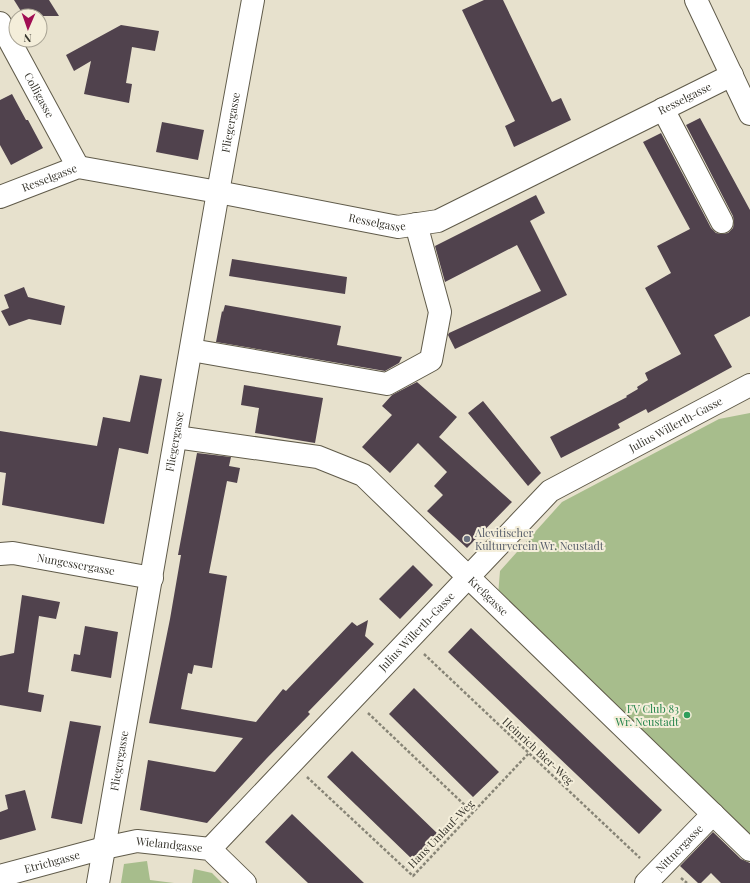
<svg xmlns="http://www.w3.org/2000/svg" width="750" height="883" font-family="'Playfair Display',serif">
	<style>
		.green { fill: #a7bd8c }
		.building { fill: #50424d }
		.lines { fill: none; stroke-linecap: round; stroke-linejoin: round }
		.minor-casing { stroke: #605b4a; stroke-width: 24 }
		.path { stroke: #878476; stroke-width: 2.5; stroke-dasharray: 3 2; stroke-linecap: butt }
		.minor { stroke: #fff; stroke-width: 22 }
		.worship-dot { fill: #6b7280; stroke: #f4eeda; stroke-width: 1.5 }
		.leisure-dot { fill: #2e9e5b; stroke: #f4eeda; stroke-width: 1.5 }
		.labels { text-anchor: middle; stroke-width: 4; stroke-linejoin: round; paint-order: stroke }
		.street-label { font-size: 11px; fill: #38362e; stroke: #f4eeda }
		.worship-label { font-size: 11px; fill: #5b616d; stroke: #f4eeda; text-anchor: start }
		.leisure-label { font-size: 11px; fill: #27864d; stroke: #f4eeda; text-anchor: end }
	</style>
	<rect width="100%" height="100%" fill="#e7e1cd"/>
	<path class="green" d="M750,413V834L498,596L500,571L562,502L719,419Z
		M147,861L150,880L174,883H121L124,864Z
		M194,869L212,873L222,883H192Z"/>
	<path class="building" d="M14,0H49L59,16H24Z
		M484,0H503L552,102L561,98L571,120L514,147L505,126L515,121L462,10Z
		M121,25L159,31L155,51L132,47L126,83L132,84L129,103L84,94L91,61L74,71L66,55Z
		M12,94L26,120H28L43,148L11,165L0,145V100Z
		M700,118L750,210V316L714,335L732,367L648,413L646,409L618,424L620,428L561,458L550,437L627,397L626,396L638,389L637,387L648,380L645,373L681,354L645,288L671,273L657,246L690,229L643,142L661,133L711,228L716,233L722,234L728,233L733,228L734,222L733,216L686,125Z
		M162,122L204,130L198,160L156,152Z
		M536,195L545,213L530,221L567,295L455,349L448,335L449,333L541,291L517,245L445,282L435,246Z
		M232,259L347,277L345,294L229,276Z
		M24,287L28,297L65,306L61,325L29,319L9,326L1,311L9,308L4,295Z
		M225,305L341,326L337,345L402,357L399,363L385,371L216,342L222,311L223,312Z
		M140,375L162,379L148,454L119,448L104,524L2,505L6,473L0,472V431L97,446L103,417L130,422Z
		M417,382L457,417L439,437L512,502L467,548L427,511L443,495L434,486L447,472L418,443L390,473L362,447L392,415L382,406L392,395Z
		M244,385L323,398L315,443L255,433L259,408L241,405Z
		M483,401L541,473L528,486L468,413Z
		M197,453L231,457L229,466L240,468L237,483L227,481L209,573L227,576L212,668L194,665L192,674L188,673L181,709L256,722L283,689L286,691L352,622L357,626L368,620L365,636L374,644L308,712L310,714L267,758L207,823L140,810L148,760L215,772L243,738L149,723L170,619L181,555H178Z
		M413,565L433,585L400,619L379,599Z
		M22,595L60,602L56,619L39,616L28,692L44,695L41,712L0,705V656L14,653Z
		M85,626L118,632L111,678L71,671L74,654L80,655Z
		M471,628L662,810L639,834L448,652Z
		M414,688L499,772L473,797L389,714Z
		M70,721L101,726L82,824L51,818Z
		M352,751L439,835L414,861L327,777Z
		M25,790L36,830L0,840V812L8,809L5,795Z
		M292,814L364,883H308L288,864L265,842Z
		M713,832L741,859L750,863V883H721L711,873L701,883H698L680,866Z"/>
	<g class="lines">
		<defs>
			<g id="minor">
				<path d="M696,0L750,114"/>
				<path id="s1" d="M0,23L78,167"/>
				<path d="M663,109L722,222"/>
				<path id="s2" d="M0,197L78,167L218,192L398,227L438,221L732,75"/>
				<path d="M191,350L387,384L431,360L440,312L416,224"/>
				<path id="s3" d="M176,437L318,457L363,475L750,850"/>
				<path id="s4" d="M0,554L13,553L152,578"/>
				<path id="s5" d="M210,849L550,491L750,385"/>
				<path id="s6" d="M0,876L104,848L137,841L210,849L245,883"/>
				<path id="s7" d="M98,883L218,192L253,0"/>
				<path id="s8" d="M646,883L713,814"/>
			</g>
		</defs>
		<use href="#minor" class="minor-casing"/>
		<path class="path" d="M424,654L640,858
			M368,713L473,813
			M307,777L413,876L529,753
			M681,878L687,883"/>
		<use href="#minor" class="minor"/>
	</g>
	<circle class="worship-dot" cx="467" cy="539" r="4"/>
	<circle class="leisure-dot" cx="687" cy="715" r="4"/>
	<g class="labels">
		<g class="street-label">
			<text dy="4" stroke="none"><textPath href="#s1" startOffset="82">Colligasse</textPath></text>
			<text dy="4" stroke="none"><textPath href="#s2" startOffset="725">Resselgasse</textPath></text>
			<text dy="4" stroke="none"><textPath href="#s7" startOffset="772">Fliegergasse</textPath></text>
			<text dy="4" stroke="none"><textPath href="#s2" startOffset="53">Resselgasse</textPath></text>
			<text dy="4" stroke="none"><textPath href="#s2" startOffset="388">Resselgasse</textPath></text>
			<text dy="4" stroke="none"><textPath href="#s5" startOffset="636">Julius Willerth-Gasse</textPath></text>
			<text dy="4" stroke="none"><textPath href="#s7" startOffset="448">Fliegergasse</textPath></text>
			<text dy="4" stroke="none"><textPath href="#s4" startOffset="77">Nungessergasse</textPath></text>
			<text dy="4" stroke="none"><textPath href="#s3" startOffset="366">Kreßgasse</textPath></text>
			<text dy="4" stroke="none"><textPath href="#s5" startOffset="300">Julius Willerth-Gasse</textPath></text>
			<text transform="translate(538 751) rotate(43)" y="4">Heinrich Bier-Weg</text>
			<text dy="4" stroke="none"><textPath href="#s7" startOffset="124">Fliegergasse</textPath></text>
			<text transform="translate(441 834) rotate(-46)" y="4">Hans Umlauf-Weg</text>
			<text dy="4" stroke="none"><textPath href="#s6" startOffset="174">Wielandgasse</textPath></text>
			<text dy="4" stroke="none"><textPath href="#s8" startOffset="48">Nittnergasse</textPath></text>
			<text dy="4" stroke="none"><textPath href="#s6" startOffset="54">Etrichgasse</textPath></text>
		</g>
		<g class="worship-label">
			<text x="475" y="537">Alevitischer<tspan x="475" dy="13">Kulturverein Wr. Neustadt</tspan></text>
		</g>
		<g class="leisure-label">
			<text x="679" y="713">FV Club 83<tspan x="679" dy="13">Wr. Neustadt</tspan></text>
		</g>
	</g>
	<g transform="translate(28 28) rotate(182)"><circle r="19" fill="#f4eeda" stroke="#a9a495"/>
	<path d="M0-3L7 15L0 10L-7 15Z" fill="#a10e53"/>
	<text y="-6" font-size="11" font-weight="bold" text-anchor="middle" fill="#38362e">N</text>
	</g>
</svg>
